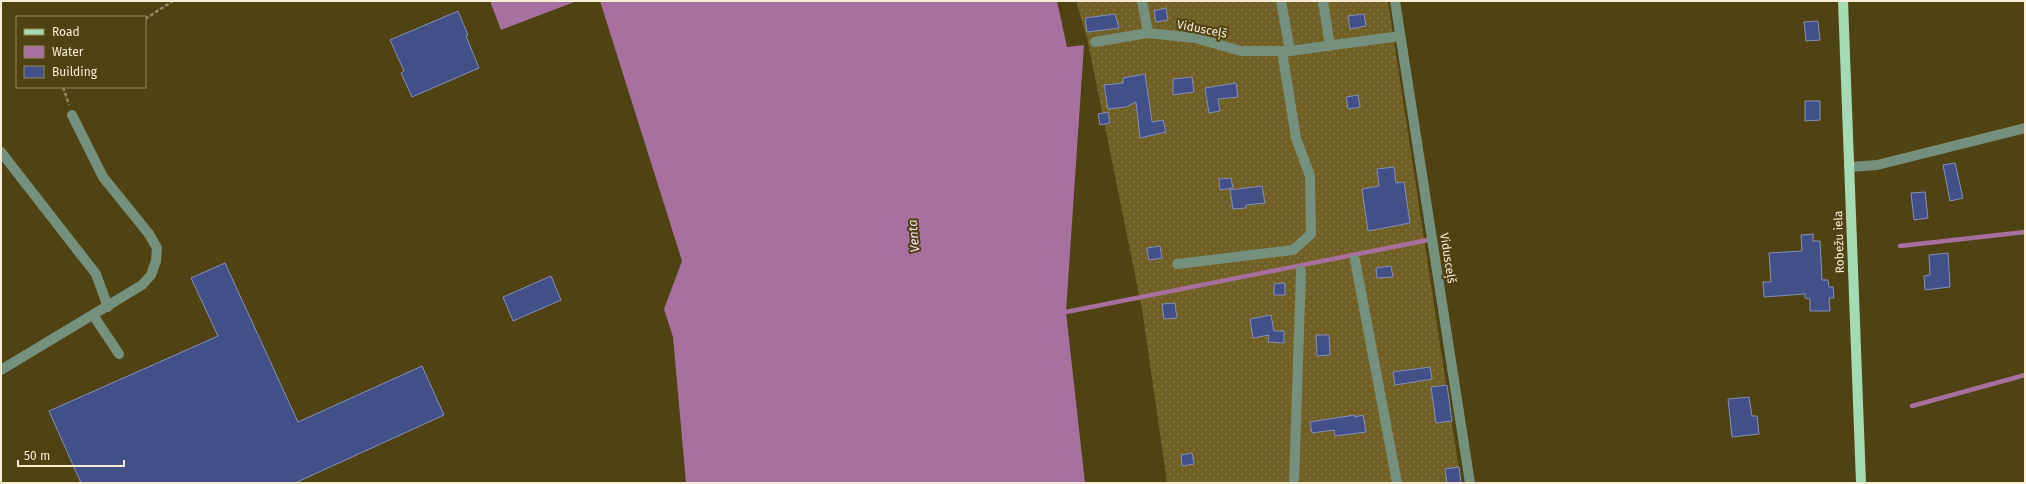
<svg xmlns="http://www.w3.org/2000/svg" width="2026" height="484" font-family="'Fira Sans',sans-serif">
	<style>
		.grass { fill: url(#grass-dots) }
		.water { fill: #a7709e }
		.lines { fill: none; stroke-linecap: round; stroke-linejoin: round }
		.stream { stroke: #a7709e; stroke-width: 4.5 }
		.building { fill: #435088; stroke: #8490bc }
		.path { stroke: #918761; stroke-width: 2.5; stroke-dasharray: 4 2; stroke-linecap: butt }
		.minor { stroke: #75907c; stroke-width: 10 }
		.major { stroke: #a4dbb3; stroke-width: 10 }
		.labels { text-anchor: middle; stroke-width: 4; stroke-linejoin: round; paint-order: stroke }
		.street-label { font-size: 12px; fill: #f5eed5; stroke: #4f4213 }
		.water-label { font-size: 13px; font-style: italic; fill: #fad9f3; stroke: #4f4213 }
	</style>
	<defs>
		<pattern id="grass-dots" width="8" height="8" patternUnits="userSpaceOnUse"><rect width="8" height="8" fill="#706026"/><path d="M2 2h.1M6 6h.1" fill="none" stroke="#857745" stroke-width="1.8" stroke-linecap="round"/></pattern>
	</defs>
	<rect width="100%" height="100%" fill="#4f4213"/>
	<path class="grass" d="M1076,1H1388L1461,483H1167L1142,309L1087,38Z"/>
	<path class="water" d="M490,1H577L501,30Z
		M600,1H1057L1067,47L1084,45L1066,312L1085,483H686L673,337L664,309L682,261Z"/>
	<g class="lines">
		<path class="stream" d="M1900,246L2025,232
			M1062,310L1066,312L1428,240
			M1912,406L2025,375"/>
	</g>
	<path class="building" d="M1166,8L1168,20L1156,22L1154,11Z
		M458,11L468,35L466,36L479,68L412,97L401,73L404,71L390,40Z
		M1115,14L1119,28L1087,32L1085,18Z
		M1364,14L1366,26L1350,29L1348,16Z
		M1818,21L1820,40L1806,41L1804,22Z
		M1145,74L1152,122L1163,120L1166,132L1140,138L1136,102L1126,107L1108,109L1104,85L1123,83V78Z
		M1192,77L1194,92L1173,95V79Z
		M1236,83L1238,97L1218,99L1220,111L1209,113L1205,88Z
		M1358,95L1360,107L1348,109L1346,97Z
		M1805,101H1820V120L1805,121Z
		M1108,112L1110,123L1100,125L1098,114Z
		M1955,163L1963,198L1950,201L1943,165Z
		M1394,167L1396,183L1404,182L1410,223L1368,231L1362,189L1379,186L1377,169Z
		M1231,178L1233,188L1220,190L1219,179Z
		M1262,186L1265,203L1246,205V208L1233,209L1230,190Z
		M1925,192L1928,218L1914,220L1911,193Z
		M1813,234V241H1820L1822,280H1828L1829,287H1833L1834,298H1829L1830,311H1810V299L1805,298V294L1764,297L1763,282H1771L1769,253L1802,251L1801,235Z
		M1160,246L1162,258L1149,260L1147,248Z
		M1948,253L1950,287L1925,290L1924,276L1930,275L1929,255Z
		M225,263L298,422L422,366L444,415L295,483H81L49,411L218,336L191,278Z
		M1391,266L1393,277L1377,278L1376,268Z
		M551,276L561,300L513,321L503,297Z
		M1285,283V295H1274V284Z
		M1175,303L1177,318L1164,319L1162,304Z
		M1271,315L1274,331H1284V343L1268,342L1269,335L1253,338L1250,319Z
		M1316,335H1329L1330,355L1317,356Z
		M1430,367L1432,379L1395,385L1393,372Z
		M1447,385L1452,421L1436,423L1431,387Z
		M1749,397L1752,416H1757L1759,434L1732,437L1728,399Z
		M1355,415V417L1363,415L1366,432L1335,436L1334,430L1312,433L1310,422Z
		M1192,453L1194,464L1182,466L1181,455Z
		M1459,467L1461,483H1447L1445,469Z"/>
	<g class="lines">
		<path class="path" d="M145,19L173,1
			M63,87L69,105"/>
		<path class="minor" d="M1142,1L1148,33
			M1281,1L1290,51
			M1323,1L1330,46
			M1395,1L1470,483
			M1095,42L1148,33L1195,38L1241,51H1290L1400,36
			M1,152L96,274L108,307
			M1849,167L1877,165L2025,128
			M1355,260L1397,483
			M1177,264L1293,250L1311,234L1310,176L1296,138L1282,51
			M93,315L119,354
			M1,370L142,285L151,275L156,261L157,248L149,234L103,177L72,115
			M1294,483L1301,271"/>
		<path class="major" d="M1843,1L1861,483"/>
	</g>
	<g class="labels">
		<g class="street-label">
			<text transform="translate(1202 29) rotate(11)" y="4">Vidusceļš</text>
			<text transform="translate(1839 242) rotate(-92)" y="4">Robežu iela</text>
			<text transform="translate(1448 258) rotate(81)" y="4">Vidusceļš</text>
		</g>
		<g class="water-label">
			<text transform="translate(913 236) rotate(-95)" y="5">Venta</text>
		</g>
	</g>
	<rect width="2026" height="484" fill="none" stroke="#f5eed5" stroke-width="4"/>
	<rect x="16" y="16" width="130" height="72" fill="#4f4213" stroke="#918761"/>
	<rect x="24" y="29" width="20" height="6" fill="#a4dbb3" stroke="#918761"/>
	<text x="52" y="36" font-size="12" fill="#f5eed5">Road</text>
	<rect x="24" y="46" width="20" height="12" fill="#a7709e" stroke="#918761"/>
	<text x="52" y="56" font-size="12" fill="#f5eed5">Water</text>
	<rect x="24" y="66" width="20" height="12" fill="#435088" stroke="#918761"/>
	<text x="52" y="76" font-size="12" fill="#f5eed5">Building</text>
	<path d="M18 460v6h106v-6" fill="none" stroke="#f5eed5" stroke-width="2"/>
	<text x="24" y="460" font-size="12" fill="#f5eed5" stroke="#4f4213" stroke-width="3" paint-order="stroke">50 m</text>
</svg>
